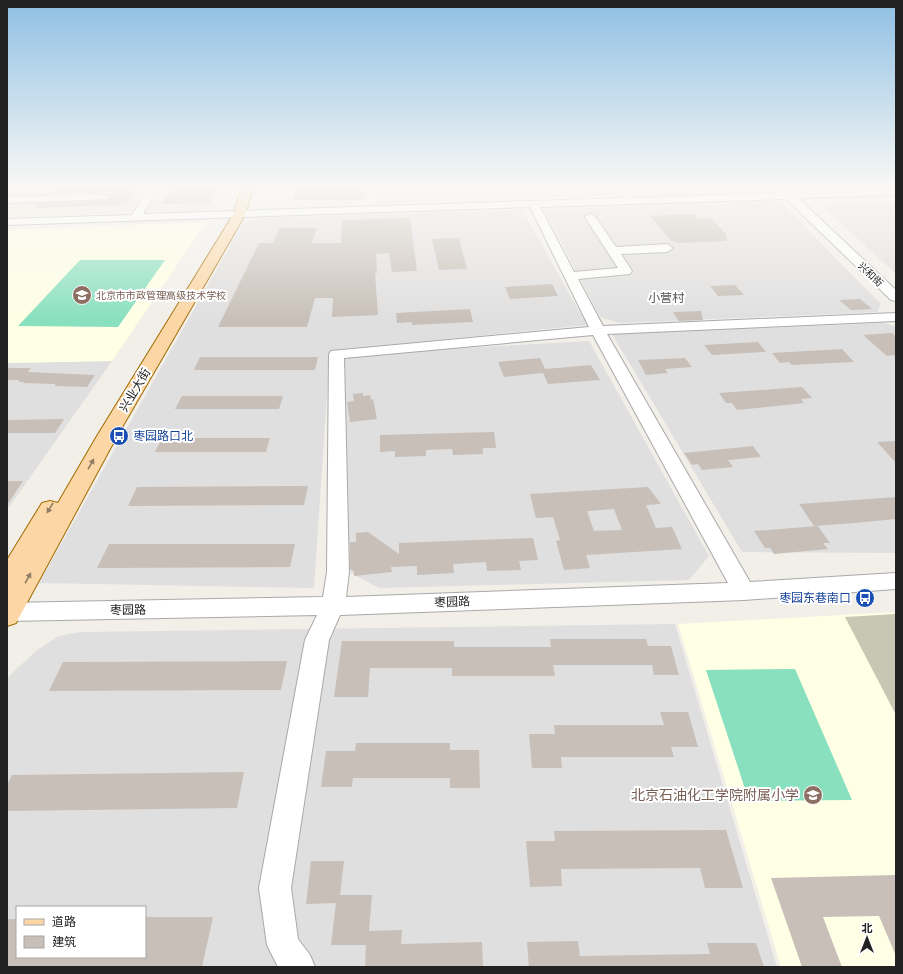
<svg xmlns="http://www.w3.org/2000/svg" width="903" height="974" font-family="Overpass,'Noto Sans SC',sans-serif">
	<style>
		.residential { fill: #e0dfdf; fill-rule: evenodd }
		.education { fill: #ffffe5 }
		.military { fill: #f3e3dd }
		.construction { fill: #c7c7b4 }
		.pitch { fill: #88e0be }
		.building { fill: #c7bfb8; fill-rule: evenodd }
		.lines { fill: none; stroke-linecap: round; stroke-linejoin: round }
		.minor-casing { stroke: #a9a9a9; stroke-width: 2 }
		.major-casing { stroke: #a06b00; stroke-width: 2 }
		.minor { fill: #fff; fill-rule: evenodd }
		.major { fill: #fcd6a4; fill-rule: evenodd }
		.oneway { fill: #8f7c63 }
		.labels { text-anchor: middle; stroke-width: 4; stroke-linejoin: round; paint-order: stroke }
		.far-street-label { font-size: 10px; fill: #222; stroke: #fff }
		.far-education-label { font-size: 10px; fill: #785e54; stroke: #fff; text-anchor: start }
		.far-quarter-label { font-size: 12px; fill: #555; stroke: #fff }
		.street-label { font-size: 12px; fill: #222; stroke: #fff }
		.transit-label { font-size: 12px; fill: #164399; stroke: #fff; text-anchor: start }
		.near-education-label { font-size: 14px; fill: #785e54; stroke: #fff; text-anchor: end }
	</style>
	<rect width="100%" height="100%" fill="#f2efe9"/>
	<path class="residential" d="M378,185H767L773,190L378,203Z
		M767,201L783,205L881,304L877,312L620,323L600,317L544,210Z
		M896,202V274L821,205Z
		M522,210L587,325L330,351L314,588L39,583L243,223L260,218Z
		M884,323L896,327V553L742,552L612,334Z
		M589,341L709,556L689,580L379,588L345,570L343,355Z
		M112,361L7,510V363Z
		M675,624L777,967H7V678L37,650L59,636L81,632ZM17,907H145V957H17Z"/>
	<path class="education" d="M206,222L112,361L7,363V230Z
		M896,612V967H781L678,624Z"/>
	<path class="military" d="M7,185H228L219,209L7,217Z"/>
	<path class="construction" d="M896,614V715L845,617Z"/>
	<path class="pitch" d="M80,260H165L118,327L18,326Z
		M795,669L852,800L749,801L706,670Z"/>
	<path class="building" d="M122,185H138L126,205L35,208L39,203L107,200L109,198L103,192L48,194L53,188L121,187Z
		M173,185H219L210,203L162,204Z
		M296,187L366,188L363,200H293Z
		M693,214L699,219L711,218L726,234L727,241L677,243L675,241H671L650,216Z
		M410,218L417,271L392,272L389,253L376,254L377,273H375L378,315L332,317L333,298H315L307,327H218L259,243H273L280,228H317L312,243H341L342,220Z
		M459,238L467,269L439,270L432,239Z
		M552,284L558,296L510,299L505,287Z
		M735,285L744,295L718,296L710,286Z
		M860,299L872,309L851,310L839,300Z
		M470,309L473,322L412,325V322L397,323L396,313Z
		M701,311L703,320L679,321L673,312Z
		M892,333L896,336V355L887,356L863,335Z
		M758,342L766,352L712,355L704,345Z
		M842,349L854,362L792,365L789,362L780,363L772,353Z
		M200,357H318L315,370H194Z
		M540,358L545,369L591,365L600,380L548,384L543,373L504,377L498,362Z
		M685,358L692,367L665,369L668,373L646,375L638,360Z
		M7,368H31L28,372L95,375L87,387L54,386L56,384L23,383L24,382H18L20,380H7Z
		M802,387L812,398L801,399L804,403L737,410L732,403H726L719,393Z
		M363,393V396L370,395L371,400L373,399L377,419L350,422L347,402L354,401L353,394Z
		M182,396H283L279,409H175Z
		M64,419L55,433H7V420Z
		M494,432L496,448H483V454L453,455L452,449L426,450V456L395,457V451L380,452V435Z
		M162,438H270L266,452H155Z
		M896,441V463L877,442Z
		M753,446L761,457L728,460L733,467L702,470L698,464L692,465L684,453Z
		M7,481H23L7,505Z
		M308,486L304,505L128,506L137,487Z
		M648,487L661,504L646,505L656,528L672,527L682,549L586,555L590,568L564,570L556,541L560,540L553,517L536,518L530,494ZM614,509L622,530L594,531L587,511Z
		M896,497V519L855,523L814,526L799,504Z
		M818,526L830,543H823L828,549L774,554L770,548H765L754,531Z
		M368,532L399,554V543L533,538L538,560L519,561L521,570L487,571L486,562L453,564L454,573L417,575V566L391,567L392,572L354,576V571L350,569V542H356V533Z
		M109,544H295L290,567L97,568Z
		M550,639H646L648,646H671L679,675H654L652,665H553L555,676H452V668H370L368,697H334L342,641H454V647H551Z
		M287,661L281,690L49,691L63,662Z
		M660,712H688L698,747H671L674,757H561L562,768H532L529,734H555L554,725H664Z
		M356,743H450V750H479L480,788H450V778H353L352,787H321L326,751H355Z
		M244,772L237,808L7,811V785L12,775Z
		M726,830L743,888H705L700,868L561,869L562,886L530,887L526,841H555L554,831Z
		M311,861H344L340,895H372L369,931L402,930L401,944L482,942L483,967H365L366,945H331L336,903L306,904Z
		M896,875V956L879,916L823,917L842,967H802L771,878Z
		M145,917H213L202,967H7V919H17V957H145Z
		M578,941L580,956L710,954L707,943H756L764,967H529L527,942Z"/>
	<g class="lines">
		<defs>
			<path id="minor" d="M150,185H160L143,214L624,198L614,185H624L634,198L781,193V190L785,189L791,192L896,189V195L798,198L896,290V301L891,300L786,199L540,207L574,272L618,268L585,217L590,214L594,215L616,247L667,244L673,248L667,252L621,254L632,271L630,274L578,279L603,326L896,313V321L607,334L750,582L896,573V589L744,600L340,615L329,640L291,888L298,939L310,955L315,967H278L267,945L259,888L305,640L317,615L7,621V603L323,597L327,572L329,354L331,351L589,327L530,207L7,225V219L132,215ZM593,335L728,583L346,597L349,572L344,358Z
				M371,185H457L452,188L375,190L371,189Z
				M103,194L108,197L107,199L7,203V197Z"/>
			<path id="major" d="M242,185H254L245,215L117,436L16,623L7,626V560L42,503L50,501L58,503L97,436L233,215Z"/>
		</defs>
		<use href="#minor" class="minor-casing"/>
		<use href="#major" class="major-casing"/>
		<use href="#minor" class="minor"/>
		<use href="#major" class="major"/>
	</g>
	<defs><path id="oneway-solid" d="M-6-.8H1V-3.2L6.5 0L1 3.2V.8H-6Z"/></defs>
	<g class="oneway">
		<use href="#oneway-solid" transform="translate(91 464) rotate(-61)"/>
		<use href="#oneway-solid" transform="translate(50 508) rotate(121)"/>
		<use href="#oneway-solid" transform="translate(28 578) rotate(-61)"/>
	</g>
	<linearGradient id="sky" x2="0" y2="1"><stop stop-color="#8fc0e4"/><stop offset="0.58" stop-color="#f9f8f5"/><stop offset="1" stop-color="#f9f8f5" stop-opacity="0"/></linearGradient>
	<rect width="903" height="321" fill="url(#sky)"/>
	<defs>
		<symbol id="school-disc" viewBox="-11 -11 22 22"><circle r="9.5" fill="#8d6e63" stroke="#fff"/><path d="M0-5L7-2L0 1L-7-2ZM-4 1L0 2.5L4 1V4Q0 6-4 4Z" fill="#fff"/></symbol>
		<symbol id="bus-disc" viewBox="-11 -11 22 22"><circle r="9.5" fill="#1a4fb4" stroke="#fff"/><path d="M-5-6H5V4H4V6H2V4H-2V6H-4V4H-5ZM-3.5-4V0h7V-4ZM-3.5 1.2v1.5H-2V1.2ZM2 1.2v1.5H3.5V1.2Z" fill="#fff"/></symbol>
	</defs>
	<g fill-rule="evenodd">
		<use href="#school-disc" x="71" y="284" width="22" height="22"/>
		<use href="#bus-disc" x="108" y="425" width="22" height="22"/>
		<use href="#bus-disc" x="854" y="587" width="22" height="22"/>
		<use href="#school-disc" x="802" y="784" width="22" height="22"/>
	</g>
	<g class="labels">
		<g class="far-street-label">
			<text transform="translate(871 274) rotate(44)" y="4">兴和街</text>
		</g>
		<g class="far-education-label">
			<text x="96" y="299">北京市市政管理高级技术学校</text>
		</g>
		<g class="far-quarter-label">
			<text x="666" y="302">小营村</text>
		</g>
		<g class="street-label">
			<text transform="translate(135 390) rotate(-59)" y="4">兴业大街</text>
			<text transform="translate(452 602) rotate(-2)" y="4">枣园路</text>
			<text transform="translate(128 610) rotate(-1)" y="4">枣园路</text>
		</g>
		<g class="transit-label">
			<text x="133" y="440">枣园路口北</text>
			<text x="851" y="602" text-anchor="end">枣园东巷南口</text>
		</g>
		<g class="near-education-label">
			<text x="799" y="800">北京石油化工学院附属小学</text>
		</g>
	</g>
	<rect width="903" height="974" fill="none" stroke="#222222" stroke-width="16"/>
	<rect x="16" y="906" width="130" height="52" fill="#ffffff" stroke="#a7a7a7"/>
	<rect x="24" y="919" width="20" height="6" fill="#fcd6a4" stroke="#a7a7a7"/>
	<text x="52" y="926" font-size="12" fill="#222222">道路</text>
	<rect x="24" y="936" width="20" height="12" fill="#c7bfb8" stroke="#a7a7a7"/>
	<text x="52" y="946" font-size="12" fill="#222222">建筑</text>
	<g transform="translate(867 938)" stroke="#ffffff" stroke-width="3" paint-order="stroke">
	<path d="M0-3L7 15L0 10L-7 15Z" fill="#222222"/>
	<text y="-6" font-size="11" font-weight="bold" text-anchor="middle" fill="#222222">北</text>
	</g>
</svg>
